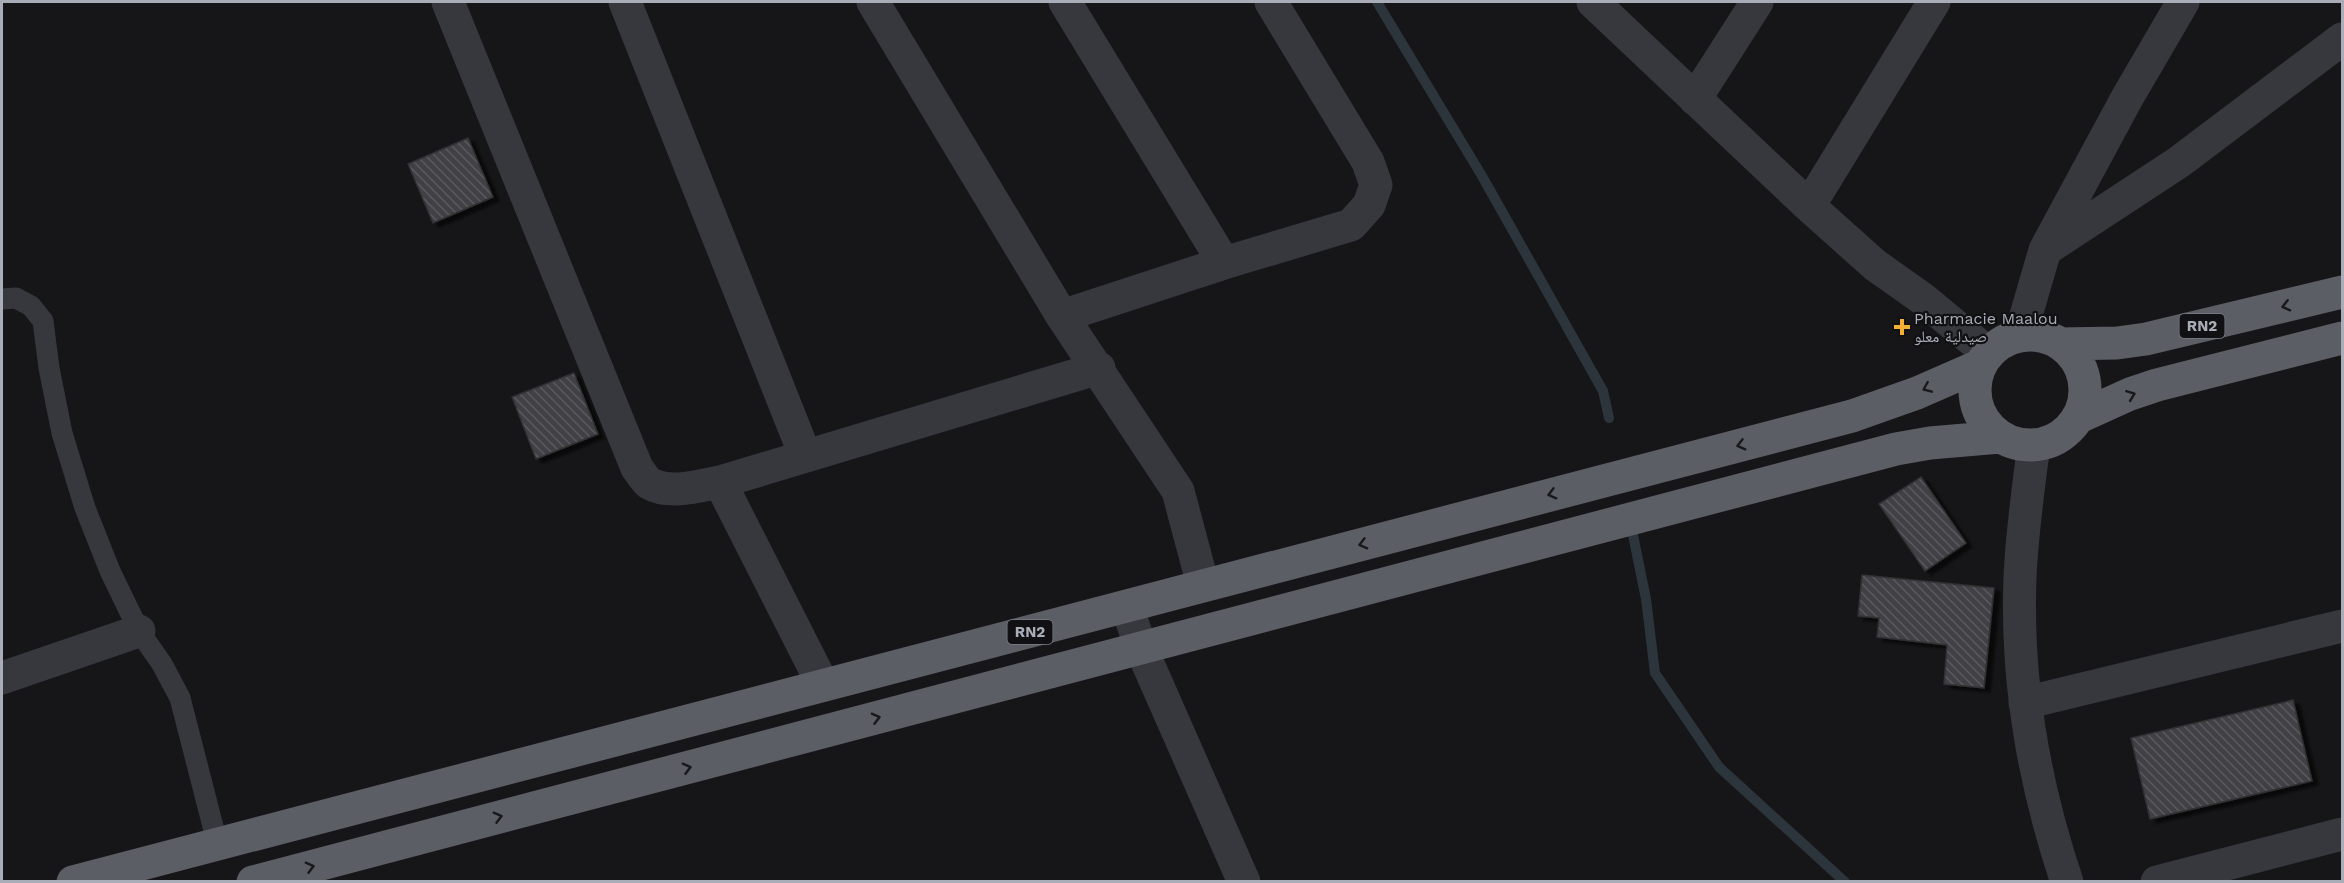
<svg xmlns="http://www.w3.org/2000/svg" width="2344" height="883" font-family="'Work Sans','Noto Naskh Arabic',sans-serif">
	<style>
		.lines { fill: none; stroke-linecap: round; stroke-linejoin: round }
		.stream { stroke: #2c353c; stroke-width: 10 }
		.building { fill: url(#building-back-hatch); stroke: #303034; stroke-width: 1.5; filter: url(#shadow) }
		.service { stroke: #37383d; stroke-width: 21 }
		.minor { stroke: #37383d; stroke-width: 33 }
		.tertiary { stroke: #37383d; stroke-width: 33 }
		.trunk { stroke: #5b5e65; stroke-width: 33 }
		.oneway { stroke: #18191b }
		.poi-dot { fill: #f2b134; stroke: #111113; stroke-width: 2 }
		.labels { text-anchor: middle; stroke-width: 4.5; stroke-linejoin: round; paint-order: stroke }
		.shield { fill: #111113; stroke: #7b7e86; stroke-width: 1.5 }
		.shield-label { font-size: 15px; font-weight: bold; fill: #a8adb8 }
		.poi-label { font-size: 16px; fill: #a8adb8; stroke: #111113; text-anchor: start }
	</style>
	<defs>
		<pattern id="building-back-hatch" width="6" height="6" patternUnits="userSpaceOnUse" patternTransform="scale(1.5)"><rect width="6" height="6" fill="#404145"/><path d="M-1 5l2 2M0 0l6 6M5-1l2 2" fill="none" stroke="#595a5e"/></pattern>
		<filter id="shadow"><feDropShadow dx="6" dy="4" stdDeviation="1.5" flood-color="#0009"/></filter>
	</defs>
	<rect width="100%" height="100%" fill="#161618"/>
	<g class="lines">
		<path class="stream" d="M1377,2L1482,176L1603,391L1609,418
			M1633,535L1646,599L1655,673L1719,767L1845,882"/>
	</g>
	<path class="building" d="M468,138L493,197L433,223L408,164Z
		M574,373L598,434L536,459L512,397Z
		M1921,477L1966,543L1925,571L1879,504Z
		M1862,575L1994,588L1984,688L1944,684L1947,645L1877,637L1879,618L1858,616Z
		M2293,700L2312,781L2150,819L2131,738Z"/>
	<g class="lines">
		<path class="service" d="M2,299L16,298L31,306L43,321L49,368L62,433L85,508L110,571L139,631L162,664L180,698L217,842"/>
		<path class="minor" d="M448,2L637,468C641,473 645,480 649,483C669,495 699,486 720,482
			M625,2L805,455
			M873,2L1062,316L1178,491L1203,585
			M1065,2L1224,263
			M1593,2L1809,206L1875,265L1923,299L1988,353
			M1695,99L1757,2
			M1809,206L1934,2
			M2048,248L2179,162L2342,39
			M1062,316L1224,263L1351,225L1369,205L1376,185L1368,162L1271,2
			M2020,336L2045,250L2127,98L2183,2
			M1127,607L1141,648L1244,882
			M2,678L139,631
			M823,685L720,482L1099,368
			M2025,703L2342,626
			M2157,882L2342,834"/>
		<path class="tertiary" d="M2034,445C2028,489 2022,532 2020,577C2016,680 2034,784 2067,882"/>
		<path class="trunk" d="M1975 390a55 55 0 1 1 110 0a55 55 0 1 1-110 0Z
			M2060,344L2117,343L2146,339L2342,292
			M2077,418L2130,394L2157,385L2342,338
			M73,882L1852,416L1917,393L1981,365
			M253,882L1896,449L1930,443L2000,437"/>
	</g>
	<defs><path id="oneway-chevron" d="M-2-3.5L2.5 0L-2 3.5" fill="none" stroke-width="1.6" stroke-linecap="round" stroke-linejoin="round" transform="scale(1.5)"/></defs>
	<g class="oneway">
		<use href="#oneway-chevron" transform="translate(2286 306) rotate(166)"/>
		<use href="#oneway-chevron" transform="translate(1927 388) rotate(157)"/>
		<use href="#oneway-chevron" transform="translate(2131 395) rotate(-21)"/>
		<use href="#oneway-chevron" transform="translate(1741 445) rotate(165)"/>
		<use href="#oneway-chevron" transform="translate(1552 494) rotate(165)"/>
		<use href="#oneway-chevron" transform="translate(1363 544) rotate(165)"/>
		<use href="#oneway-chevron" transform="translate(876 718) rotate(-15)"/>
		<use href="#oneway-chevron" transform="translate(687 768) rotate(-15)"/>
		<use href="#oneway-chevron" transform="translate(498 817) rotate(-15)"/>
		<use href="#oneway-chevron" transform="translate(310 867) rotate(-15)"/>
	</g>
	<path class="poi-dot" d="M1899 318h6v6h6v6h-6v6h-6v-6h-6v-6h6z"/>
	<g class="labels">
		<g class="shield">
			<rect x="2179.5" y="314" width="45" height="24" rx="4.5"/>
			<rect x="1007.5" y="620" width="45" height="24" rx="4.5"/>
		</g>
		<g class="shield-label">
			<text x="2202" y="331">RN2</text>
			<text x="1030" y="637">RN2</text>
		</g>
		<g class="poi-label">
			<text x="1914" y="324">Pharmacie Maalou<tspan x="1914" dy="18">صيدلية معلو</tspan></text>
		</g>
	</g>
	<rect width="2344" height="883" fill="none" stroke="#a8adb8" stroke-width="6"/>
</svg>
